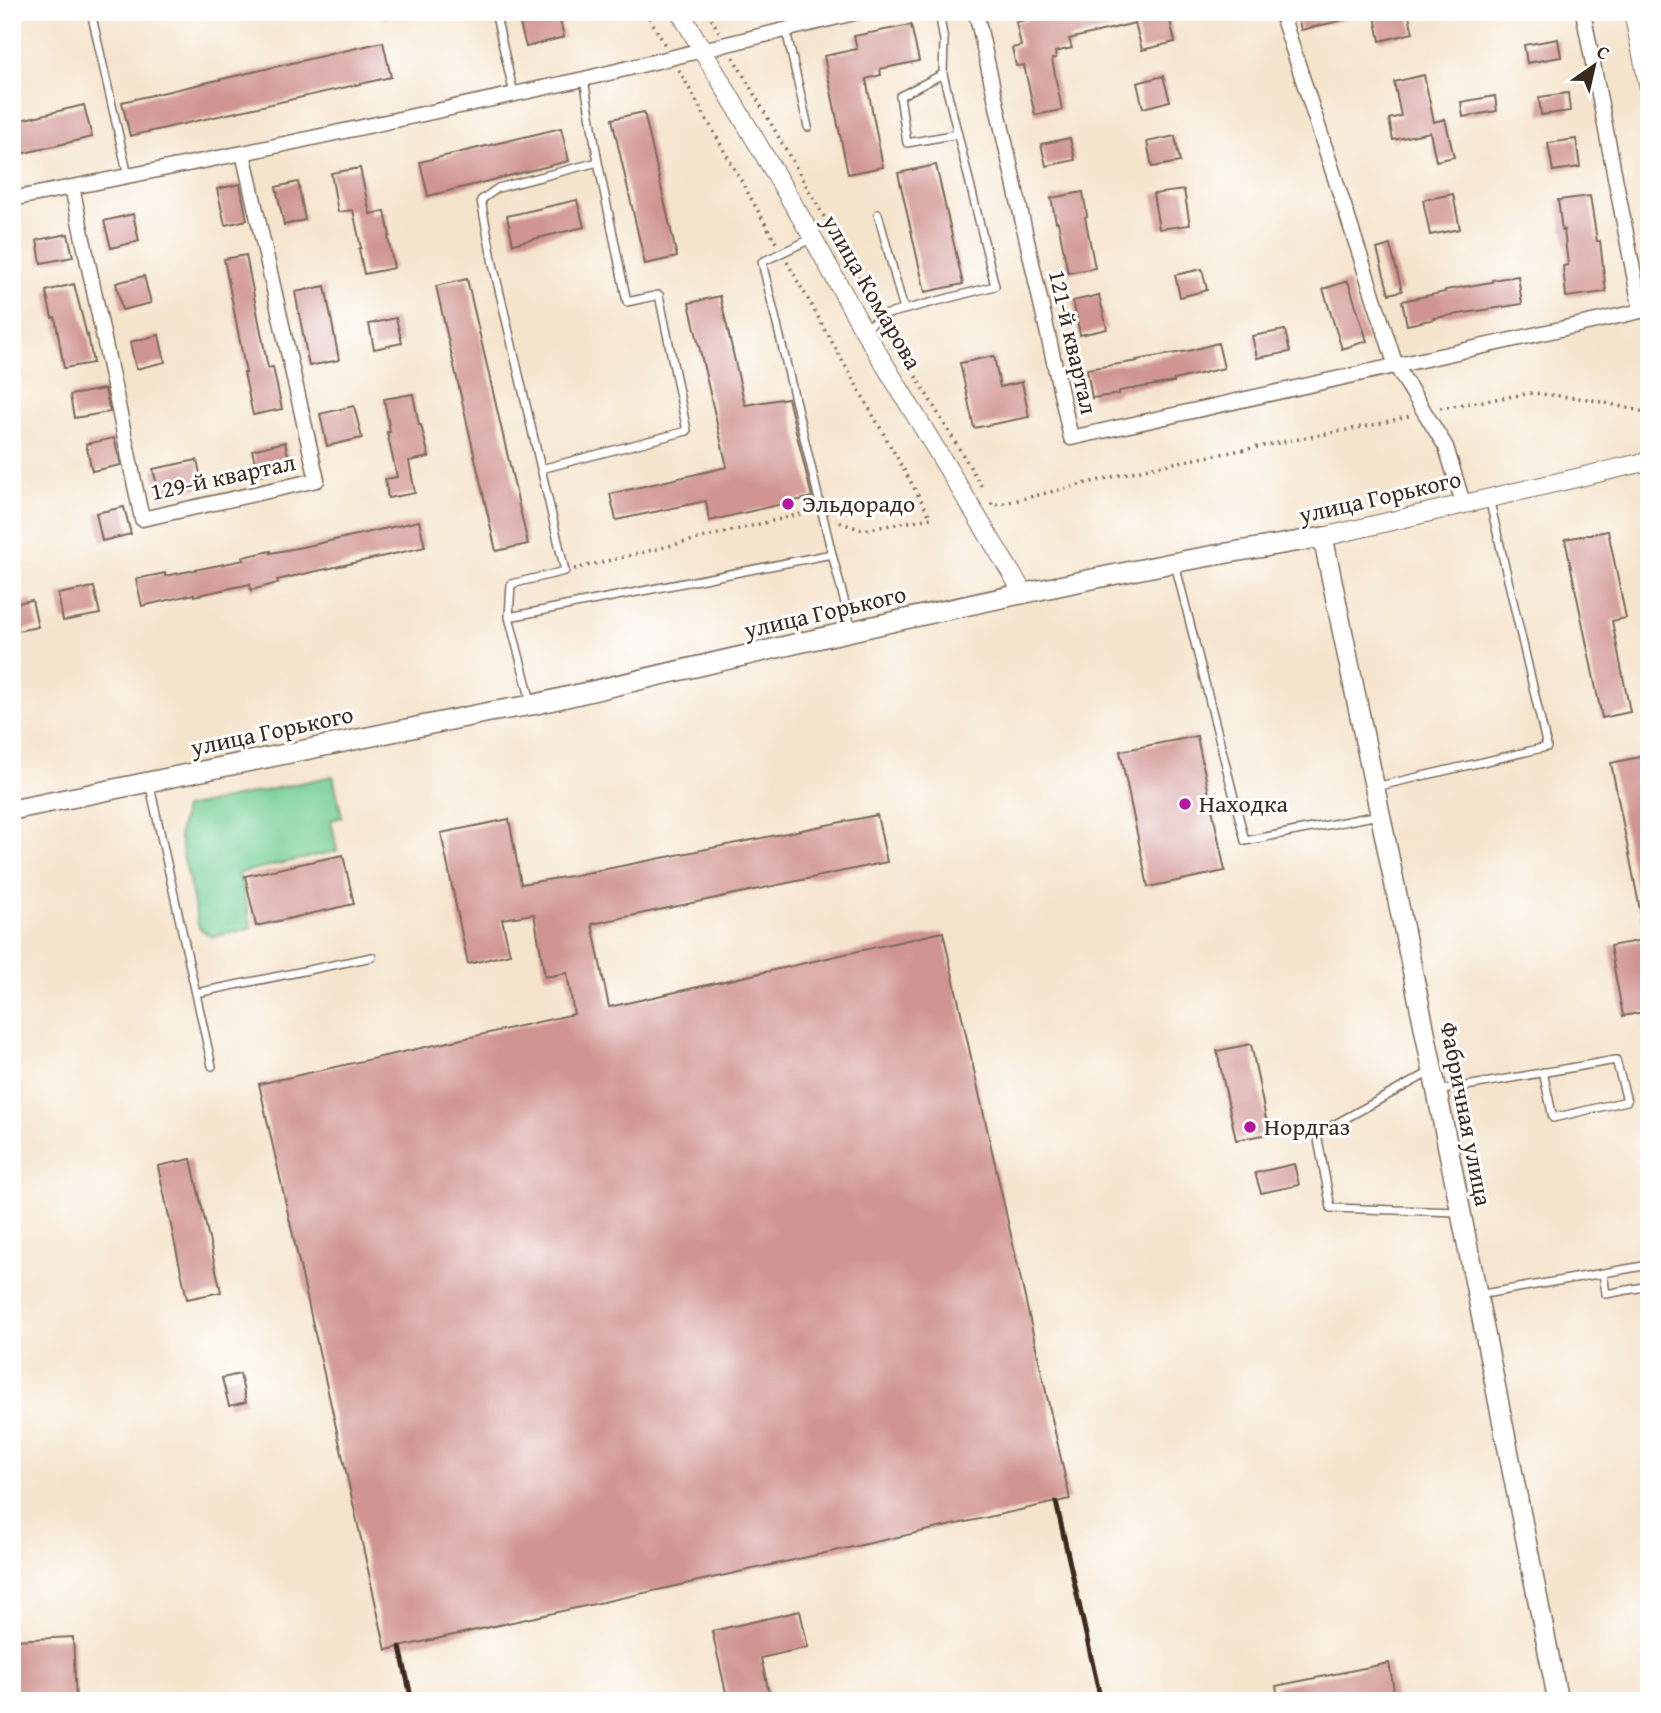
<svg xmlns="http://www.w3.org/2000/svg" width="1661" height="1713" font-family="'Gentium Book Plus',serif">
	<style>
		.green { fill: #73cd94; stroke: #577c59; stroke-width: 2 }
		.building { fill: #d09492 }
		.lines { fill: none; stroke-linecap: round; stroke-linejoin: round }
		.service-casing { stroke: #7c6b5b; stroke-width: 10 }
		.minor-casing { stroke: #7c6b5b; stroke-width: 17 }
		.tertiary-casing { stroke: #7c6b5b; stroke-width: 20 }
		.secondary-casing { stroke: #7c6b5b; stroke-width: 22 }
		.path { stroke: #7c6b5b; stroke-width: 3.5; stroke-dasharray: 2 5; stroke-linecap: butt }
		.service { stroke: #fff; stroke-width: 7 }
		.minor { stroke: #fff; stroke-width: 14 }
		.tertiary { stroke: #fff; stroke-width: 18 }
		.secondary { stroke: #fff; stroke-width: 19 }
		.rail { stroke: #3b2a1e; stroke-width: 5 }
		.poi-dot { fill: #b5179e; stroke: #fff; stroke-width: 2.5 }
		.labels { text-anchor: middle; stroke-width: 6; stroke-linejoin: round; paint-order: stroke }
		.street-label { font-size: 24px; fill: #3b2a1e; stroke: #fff }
		.poi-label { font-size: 24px; fill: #3b2a1e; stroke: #fff; text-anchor: start }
	</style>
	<rect width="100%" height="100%" fill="#fff"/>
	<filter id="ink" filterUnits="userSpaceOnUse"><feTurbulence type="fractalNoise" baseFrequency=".0143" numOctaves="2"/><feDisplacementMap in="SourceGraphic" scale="14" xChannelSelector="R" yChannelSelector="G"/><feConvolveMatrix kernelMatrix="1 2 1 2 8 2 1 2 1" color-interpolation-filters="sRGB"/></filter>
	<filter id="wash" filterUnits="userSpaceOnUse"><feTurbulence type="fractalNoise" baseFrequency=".00686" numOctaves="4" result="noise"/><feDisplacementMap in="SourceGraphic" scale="28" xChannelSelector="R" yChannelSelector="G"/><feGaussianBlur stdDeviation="1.57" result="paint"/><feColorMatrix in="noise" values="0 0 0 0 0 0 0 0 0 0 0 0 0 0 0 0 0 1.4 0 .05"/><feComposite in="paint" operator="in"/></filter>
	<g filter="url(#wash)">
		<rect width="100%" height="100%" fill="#f5e4cc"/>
		<path class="green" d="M333,776L342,817L331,820L337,851L239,873L252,928L212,937L199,928L179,835L184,808Z"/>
		<g id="blocks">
			<path class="building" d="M517,12H558L564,37L526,47Z
				M1049,12H1168L1175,42L1142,50L1135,23L1069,39L1072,48L1055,52L1056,58L1052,59L1062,110L1035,115L1024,65L1016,66L1012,48L1021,46L1016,22L1049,15Z
				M1297,12H1351L1352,18L1301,30Z
				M1396,12H1408L1413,33L1380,41L1375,17Z
				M911,25L919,61L880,69L881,75L866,79L883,167L848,174L824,56L857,49L854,36Z
				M1558,39L1561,57L1527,63L1524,45Z
				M383,42L391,77L130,136L122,102Z
				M1424,75L1434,122L1445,119L1454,157L1436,161L1430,132L1393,140L1389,119L1401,116L1394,82Z
				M1163,76L1170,101L1143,108L1137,83Z
				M1568,93L1570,111L1541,115L1539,97Z
				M1495,96L1497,111L1463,117L1461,102Z
				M84,105L92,137L12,156V122Z
				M644,112L677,257L645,264L612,119Z
				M561,128L569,161L428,196L420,162Z
				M1175,136L1180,162L1152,167L1147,142Z
				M1070,138L1075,160L1046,166L1041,144Z
				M1576,139L1580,167L1553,171L1548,143Z
				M936,165L963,284L925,292L898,173Z
				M360,168L370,214L385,211L390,236L388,237L394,268L364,274L359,249L361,248L353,210L338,212L331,173Z
				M298,182L305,220L284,225L276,187Z
				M240,184L247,220L225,225L217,189Z
				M1184,190L1190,225L1159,229L1153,194Z
				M1083,192L1087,216L1085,217L1095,268L1068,273L1058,222H1056L1051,198Z
				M1453,194L1460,229L1430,235L1423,200Z
				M1590,196L1597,241H1600L1606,292L1566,297L1563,266L1568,265L1564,230L1562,231L1558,200Z
				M577,200L584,227L513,244L507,216Z
				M133,214L139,241L111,248L104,221Z
				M68,234L73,257L41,263L37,240Z
				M1390,245L1402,291L1389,294L1377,249Z
				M246,255L268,368L273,367L282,409L253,415L244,373H246L224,259Z
				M1202,269L1207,290L1180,297L1175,275Z
				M144,276L151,303L122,310L116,283Z
				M1518,276L1522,304L1434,318L1435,319L1407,325L1402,301L1445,292V290L1492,282V280Z
				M467,279L528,544L496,551L436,286Z
				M1348,281L1367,341L1342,349L1323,289Z
				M74,284L87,336L88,335L93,363L64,368L55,317L52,318L46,291Z
				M325,286L339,360L309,366L295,292Z
				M1099,295L1107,329L1080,335L1073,301Z
				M720,296L745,405L788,398L812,497L709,521L706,501L616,520L610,494L727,467L689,303Z
				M396,318L402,343L374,349L369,324Z
				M1285,330L1290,352L1257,358L1252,336Z
				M159,335L165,362L136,369L130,342Z
				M1218,343L1224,368L1174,380V382L1119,391V394L1092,398L1087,369L1138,361L1137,360L1188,351Z
				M994,356L1000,387L1022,382L1029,417L974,428L960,363Z
				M105,389L110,412L74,418L70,395Z
				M413,394L419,425H421L429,457L409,461L415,493L388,498L385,479L397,477L387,432H390L384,399Z
				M354,406L362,438L327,446L320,414Z
				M114,438L121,465L92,471L86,444Z
				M285,442L291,469L258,476L252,450Z
				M197,460L203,487L160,497L153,469Z
				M124,507L131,534L102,541L96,513Z
				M419,521L425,547L277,580L278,583L251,590L250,584L194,596V594L142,606L136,579L165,573V576L244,560L243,557L271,551V553L312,545Z
				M1608,531L1626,618L1612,621L1630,712L1602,718L1565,539Z
				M94,587L100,614L63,621L58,594Z
				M32,600L38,627L12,632V604Z
				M1197,736L1225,871L1148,887L1120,751Z
				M1649,755V920H1642L1611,763Z
				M877,815L887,862L592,924L609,1007L943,932L1070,1499L386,1650L259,1084L574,1014L567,973L545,977L534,914L502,919L510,954L468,964L441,833L509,819L521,884L571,876Z
				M343,855L354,904L256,926L245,876Z
				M1649,939V1011L1623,1016L1610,946Z
				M1251,1044L1269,1134L1236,1140L1217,1051Z
				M191,1159L221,1292L187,1299L158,1166Z
				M1294,1164L1299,1185L1261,1193L1255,1173Z
				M240,1374L246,1402L229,1406L222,1378Z
				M800,1611L808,1647L761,1658L771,1701H728L712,1631Z
				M73,1637L76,1701H12V1640Z
				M1389,1663L1396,1701H1279L1276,1686Z"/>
		</g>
	</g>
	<g filter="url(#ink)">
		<use href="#blocks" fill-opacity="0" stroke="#7c6b5b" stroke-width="2"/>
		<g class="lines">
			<defs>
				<path id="service" d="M91,12L128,176
					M386,12V14
					M495,12L514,94
					M786,30L808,127
					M943,74L900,96L907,143L958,134
					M878,214L904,310
					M813,238L762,262L832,554L852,630
					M864,329L884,315L995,286L943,74L944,41L939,12
					M541,469L687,431L659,295L627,302L598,162
					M1175,564L1245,841L1379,815
					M509,617L832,554
					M532,705L509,617L511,584L565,571L493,264L481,200L498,188L598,162L584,79
					M149,782L212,1066
					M1375,787L1547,747L1489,498
					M196,993L372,957
					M1432,1071L1317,1134L1331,1208L1459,1212
					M1437,1091L1616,1060L1627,1101L1553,1118L1543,1072
					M1603,1273L1606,1294L1649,1286
					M1478,1295L1649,1265"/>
				<path id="minor" d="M976,12L1071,438L1641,311L1583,12
					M1281,12L1396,366L1446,447L1463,503
					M72,187L142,519L317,480L243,153
					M12,199L243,153L584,79L858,12"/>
				<path id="tertiary" d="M680,12L813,238L863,329L1024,594
					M1633,12L1649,88
					M1323,537L1649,461"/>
				<path id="secondary" d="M12,810L490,712L532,705C745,655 958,605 1172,563C1222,553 1273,546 1323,537L1424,1027L1558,1701"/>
			</defs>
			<use href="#service" class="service-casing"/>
			<use href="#minor" class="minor-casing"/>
			<use href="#tertiary" class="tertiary-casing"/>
			<use href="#secondary" class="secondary-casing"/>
			<path class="path" d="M646,12L665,45
				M708,12L719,32
				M733,57L875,306
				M679,70L776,243
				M787,262L931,518L863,530L835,521
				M887,328L982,487
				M1440,408L1532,393L1588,399L1649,413
				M991,503L993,506L1153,467L1378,424L1409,416
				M574,569L809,512L811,513"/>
			<use href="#service" class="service"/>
			<use href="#minor" class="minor"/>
			<use href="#tertiary" class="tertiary"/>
			<use href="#secondary" class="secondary"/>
			<path class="rail" d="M1056,1502L1101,1701
				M400,1647L412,1701"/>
		</g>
	</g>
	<g class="poi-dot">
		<circle cx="788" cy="504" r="7"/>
		<circle cx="1185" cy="804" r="7"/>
		<circle cx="1250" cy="1127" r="7"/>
	</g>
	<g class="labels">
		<g class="street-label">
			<text transform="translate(872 292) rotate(60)" y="8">улица Комарова</text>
			<text transform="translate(1073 342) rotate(77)" y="8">121-й квартал</text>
			<text transform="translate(223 477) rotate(-12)" y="8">129-й квартал</text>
			<text transform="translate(1380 497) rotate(-13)" y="8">улица Горького</text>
			<text transform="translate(825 612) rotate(-13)" y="8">улица Горького</text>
			<text transform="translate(272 731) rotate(-12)" y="8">улица Горького</text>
			<text transform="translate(1466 1114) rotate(79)" y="8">Фабричная улица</text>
		</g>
		<g class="poi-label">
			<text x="802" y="512">Эльдорадо</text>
			<text x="1199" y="812">Находка</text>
			<text x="1264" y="1135">Нордгаз</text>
		</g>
	</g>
	<rect width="1661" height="1713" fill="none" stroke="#fff" stroke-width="42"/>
	<g transform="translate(1594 66) rotate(34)" stroke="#ffffff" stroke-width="5" paint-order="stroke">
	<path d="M0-5L12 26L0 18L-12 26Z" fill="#3b2a1e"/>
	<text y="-10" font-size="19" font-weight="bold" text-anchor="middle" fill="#3b2a1e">С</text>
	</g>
</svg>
